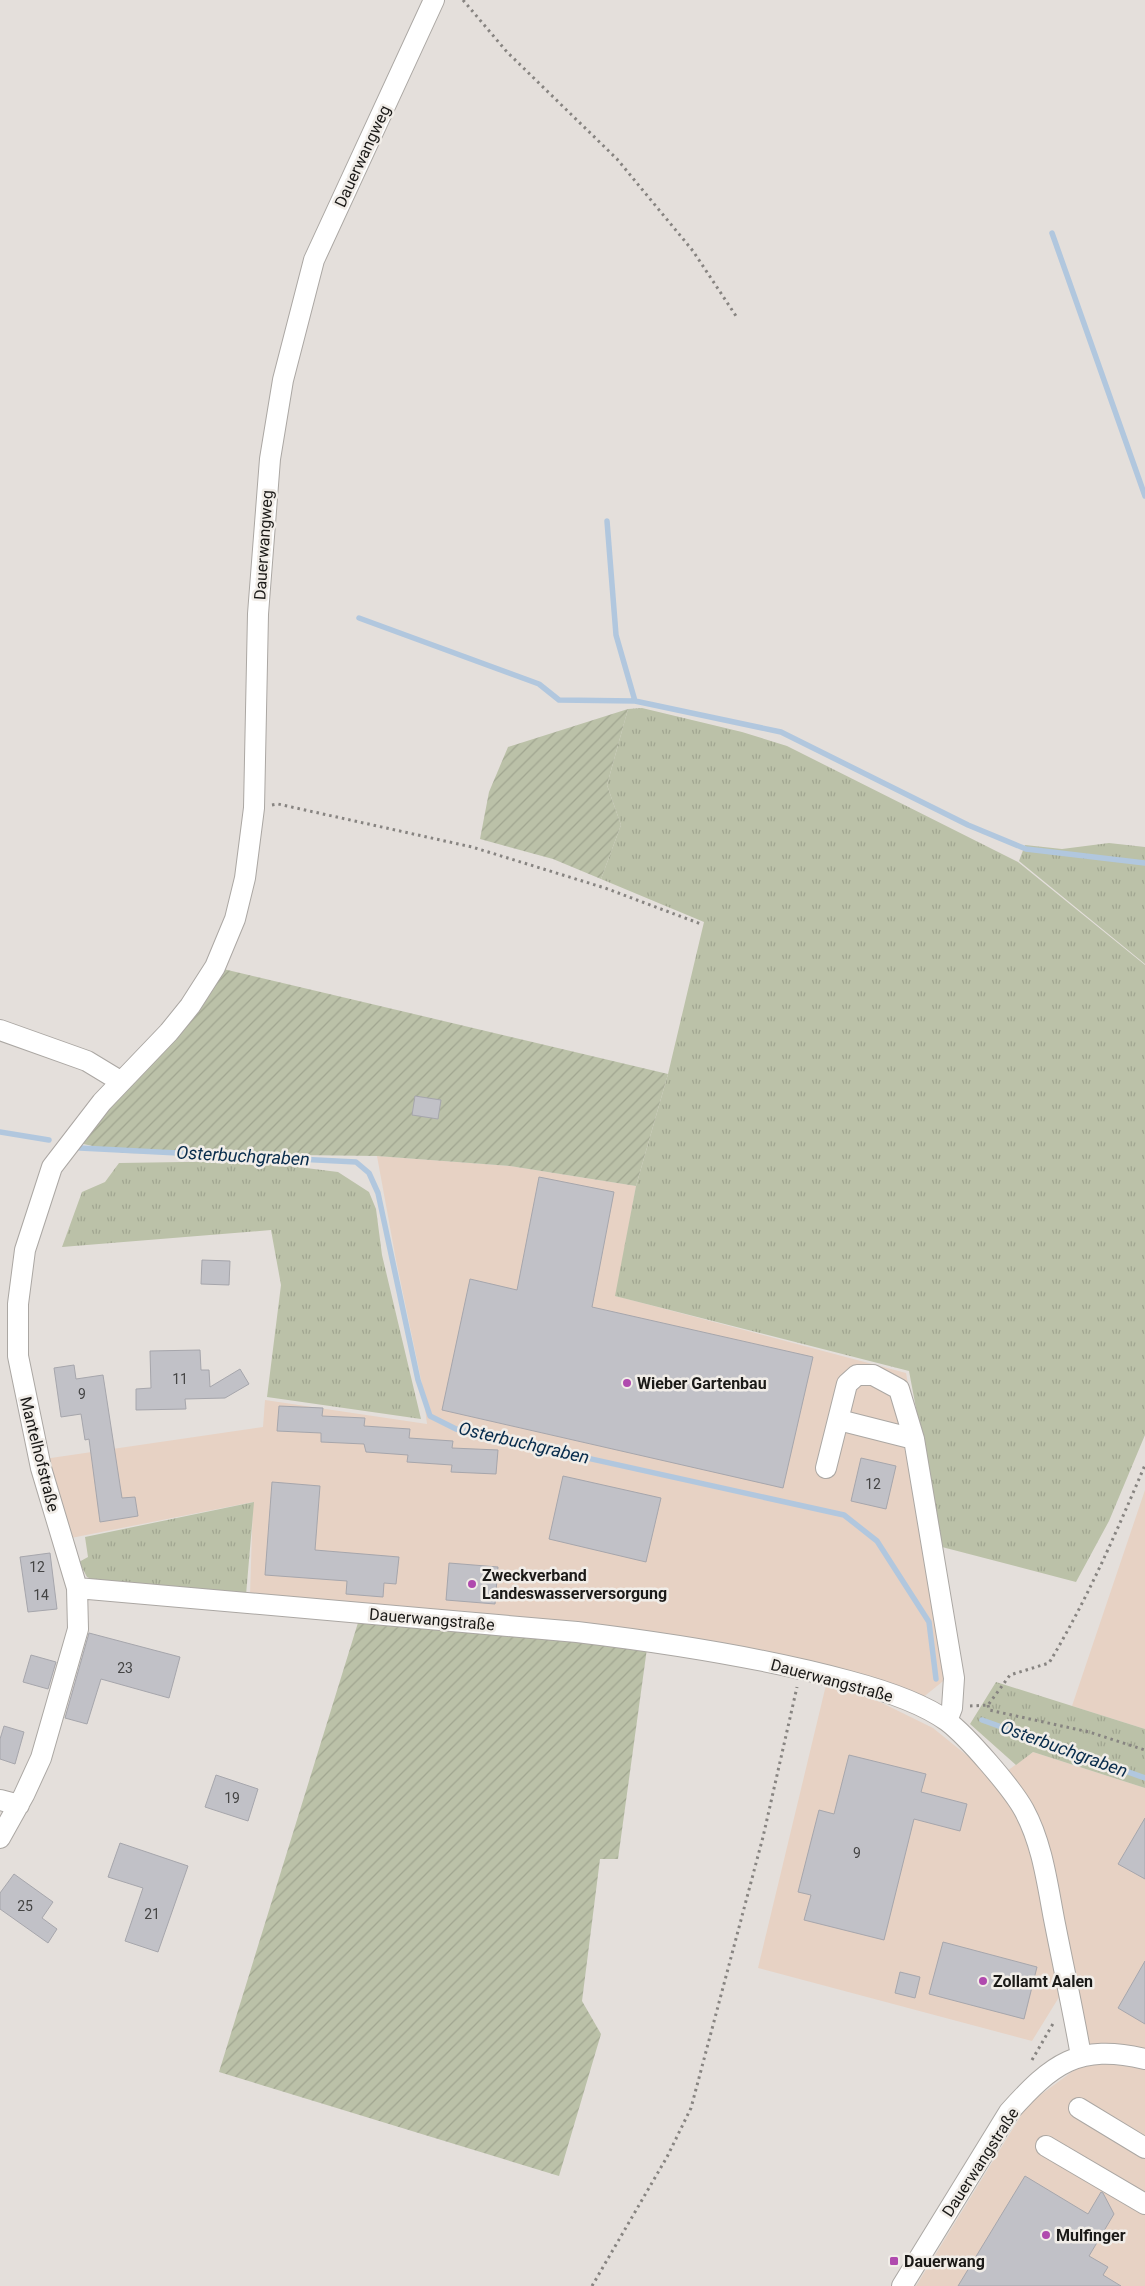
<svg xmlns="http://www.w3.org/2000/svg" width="1145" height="2286" font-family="Roboto,sans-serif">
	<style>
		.commercial { fill: #e7d2c4 }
		.grass { fill: url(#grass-tufts) }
		.garden { fill: url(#garden-furrows) }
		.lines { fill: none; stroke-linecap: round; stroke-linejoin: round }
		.stream { stroke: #b1c7de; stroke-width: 5.5 }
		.building { fill: #c1c1c7; stroke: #a6a6ac }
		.minor-casing { stroke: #aba7a3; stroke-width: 22 }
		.path { stroke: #878481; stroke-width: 3; stroke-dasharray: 2.5 4; stroke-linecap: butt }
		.minor { stroke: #fff; stroke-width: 20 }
		.poi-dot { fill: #b04aae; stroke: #f1ede8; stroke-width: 2 }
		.labels { text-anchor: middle; stroke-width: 5; stroke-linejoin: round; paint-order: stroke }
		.number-label { font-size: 14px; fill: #444 }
		.street-label { font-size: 16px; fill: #1b1a18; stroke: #f1ede8 }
		.poi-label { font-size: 16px; font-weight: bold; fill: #1b1a18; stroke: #f1ede8; text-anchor: start }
		.water-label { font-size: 18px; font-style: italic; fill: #082c4c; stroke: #f1ede8 }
	</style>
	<defs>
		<pattern id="grass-tufts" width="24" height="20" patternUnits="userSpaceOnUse" patternTransform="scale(1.25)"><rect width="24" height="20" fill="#bbc1a8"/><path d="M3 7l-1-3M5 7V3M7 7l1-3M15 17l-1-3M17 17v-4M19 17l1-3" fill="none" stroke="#a0a590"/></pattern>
		<pattern id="garden-furrows" width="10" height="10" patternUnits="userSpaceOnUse" patternTransform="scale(1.25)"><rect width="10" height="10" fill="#bbc1a8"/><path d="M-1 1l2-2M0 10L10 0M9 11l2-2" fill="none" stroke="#a0a590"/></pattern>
	</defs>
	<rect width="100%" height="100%" fill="#e4dfdb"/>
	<path class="commercial" d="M377,1156L510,1166L636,1186L616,1296L906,1373L958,1669L921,1699L887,1685L250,1595L253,1502L66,1539L44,1459L263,1427L265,1400L427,1424L422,1384L396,1260Z
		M1145,1490V1729L1072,1706Z
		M826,1685L878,1701L933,1728L996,1779L1033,1752L1145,1788V2286H916L1028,2104L1084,2063L1069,1981L1032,2041L758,1968Z"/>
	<path class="grass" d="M642,708L742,732L787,746L1018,862L1145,965V1435L1109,1521L1076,1582L942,1547L909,1371L615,1296L636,1186L668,1074L704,922L601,879L621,825L607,785L628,709Z
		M1109,843L1145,847V964L1019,861L1025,845L1062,849Z
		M249,1161L338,1172L369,1192L376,1209L382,1255L421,1419L267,1397L281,1285L271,1230L62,1247L82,1192L105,1182L119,1163Z
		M254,1502L246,1595L104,1585L87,1577L79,1562L88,1557L85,1537Z
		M996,1682L1145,1729V1788L1033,1752L1016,1765L970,1724Z"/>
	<path class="garden" d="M628,709L607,785L621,825L601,879L553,859L480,839L489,792L508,747Z
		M215,967L668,1074L636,1186L510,1166L377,1156L124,1153L70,1141Z
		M361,1613L648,1641L618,1859H600L582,2001L601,2034L559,2176L219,2072Z"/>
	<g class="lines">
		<path class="stream" d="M1052,233L1145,496
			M607,521L616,635L635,701
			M359,618L539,684L559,700L635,701L781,732L968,825L1026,849L1145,863
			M0,1132L49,1140
			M80,1148L356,1162L369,1173L378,1193L418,1380L430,1416L456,1429L844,1515L877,1541L929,1622L936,1679
			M982,1720L1145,1778"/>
	</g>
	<path class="building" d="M415,1096L441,1100L438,1119L412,1115Z
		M539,1177L614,1192L592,1307L813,1357L783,1488L442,1410L470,1279L517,1290Z
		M202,1260L230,1261L229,1285L201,1284Z
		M200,1350L201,1370H209L210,1387L240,1369L249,1384L225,1398L185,1399L186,1409L136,1410V1389L151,1388L150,1351Z
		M74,1365L76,1379L103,1375L122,1498L135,1497L138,1516L100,1522L89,1439L85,1440L81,1414L61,1417L54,1368Z
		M279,1406L323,1408L322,1416L365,1418L364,1426L410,1429L409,1438L453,1441L452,1448L498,1450L496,1474L451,1472L452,1465L407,1462L408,1455L366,1452L364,1444L321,1442V1433L277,1431Z
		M861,1458L896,1466L886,1509L851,1501Z
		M563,1476L661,1498L646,1562L549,1539Z
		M272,1482L320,1486L315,1550L399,1557L396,1584L384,1583L383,1597L346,1594L347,1581L265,1575Z
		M50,1553L57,1609L28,1612L20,1557Z
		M449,1563L498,1567L495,1604L446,1600Z
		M89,1633L180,1657L169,1698L101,1679L87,1724L65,1718Z
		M31,1655L56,1662L48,1689L23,1682Z
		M4,1726L24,1732L15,1764L0,1759V1739Z
		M849,1755L926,1774L921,1792L967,1804L960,1831L914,1819L884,1940L804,1920L811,1895L798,1892L819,1810L834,1814Z
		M216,1775L258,1789L248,1821L205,1807Z
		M1145,1818V1879L1118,1864Z
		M120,1843L188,1866L158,1952L125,1941L143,1888L108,1877Z
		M14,1874L53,1902L42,1918L57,1929L48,1943L0,1909V1893Z
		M943,1942L1037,1967L1024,2019L929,1994Z
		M1145,1961V2024L1118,2008Z
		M900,1972L920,1977L915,1998L895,1993Z
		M1025,2176L1088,2214L1101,2192L1103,2193L1114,2214L1089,2256L1108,2267L1103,2275L1121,2286H958Z"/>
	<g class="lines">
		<defs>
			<path id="minor" d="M0,1030L87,1061L120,1081
				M839,1420L914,1439
				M826,1468L847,1384L857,1375H873L899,1389L914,1439L954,1678L952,1708L947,1721
				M77,1588L577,1632C668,1643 761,1657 849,1681C879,1689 922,1703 947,1721C967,1736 1012,1788 1024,1810C1042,1843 1047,1882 1054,1919C1063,1965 1073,2010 1081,2056
				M0,1800L19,1805
				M0,1838L24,1795L41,1758L78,1629L77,1588L41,1468L18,1356V1304L25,1250L52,1167L102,1102L169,1032L190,1006L215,967L235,919L245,878L254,808L258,614L270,459L283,380L314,260L434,0
				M1079,2108L1145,2148
				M1046,2146L1145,2204
				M902,2286L1009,2112C1052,2064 1078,2043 1145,2059"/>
		</defs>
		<use href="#minor" class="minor-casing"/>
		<path class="path" d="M463,0L507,52L617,159L693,251L738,319
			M272,805L278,804L472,847L605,888L701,924
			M988,1705L989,1710L1089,1732L1145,1750
			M970,1706L988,1705L1010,1675L1049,1663C1087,1600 1116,1533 1145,1465
			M1032,2060L1054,2022
			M592,2286L667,2157L691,2108L763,1837L797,1687"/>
		<use href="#minor" class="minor"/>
	</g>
	<g class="poi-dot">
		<circle cx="627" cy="1383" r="5"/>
		<circle cx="472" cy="1584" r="5"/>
		<circle cx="983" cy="1981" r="5"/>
		<circle cx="1046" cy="2235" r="5"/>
		<rect x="889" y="2256" width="10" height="10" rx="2.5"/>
	</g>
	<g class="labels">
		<g class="number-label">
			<text x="180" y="1384">11</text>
			<text x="82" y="1399">9</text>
			<text x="873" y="1489">12</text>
			<text x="37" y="1572">12</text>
			<text x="41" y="1600">14</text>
			<text x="125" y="1673">23</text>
			<text x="232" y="1803">19</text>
			<text x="857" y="1858">9</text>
			<text x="25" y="1911">25</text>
			<text x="152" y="1919">21</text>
		</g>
		<g class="street-label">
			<text transform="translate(362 156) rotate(-65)" y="6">Dauerwangweg</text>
			<text transform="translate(263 545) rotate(-86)" y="6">Dauerwangweg</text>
			<text transform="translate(40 1454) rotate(76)" y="6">Mantelhofstraße</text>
			<text transform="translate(432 1619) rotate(5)" y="6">Dauerwangstraße</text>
			<text transform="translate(832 1680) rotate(15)" y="6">Dauerwangstraße</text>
			<text transform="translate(980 2162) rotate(-57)" y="6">Dauerwangstraße</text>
		</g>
		<g class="poi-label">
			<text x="637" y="1389">Wieber Gartenbau</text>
			<text x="482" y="1581">Zweckverband<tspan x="482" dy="18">Landeswasserversorgung</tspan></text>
			<text x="993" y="1987">Zollamt Aalen</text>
			<text x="1056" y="2241">Mulfinger</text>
			<text x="904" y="2267">Dauerwang</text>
		</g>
		<g class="water-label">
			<text transform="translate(243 1156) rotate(3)" y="6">Osterbuchgraben</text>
			<text transform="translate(524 1443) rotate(13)" y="6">Osterbuchgraben</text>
			<text transform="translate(1064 1749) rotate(20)" y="6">Osterbuchgraben</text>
		</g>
	</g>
</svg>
